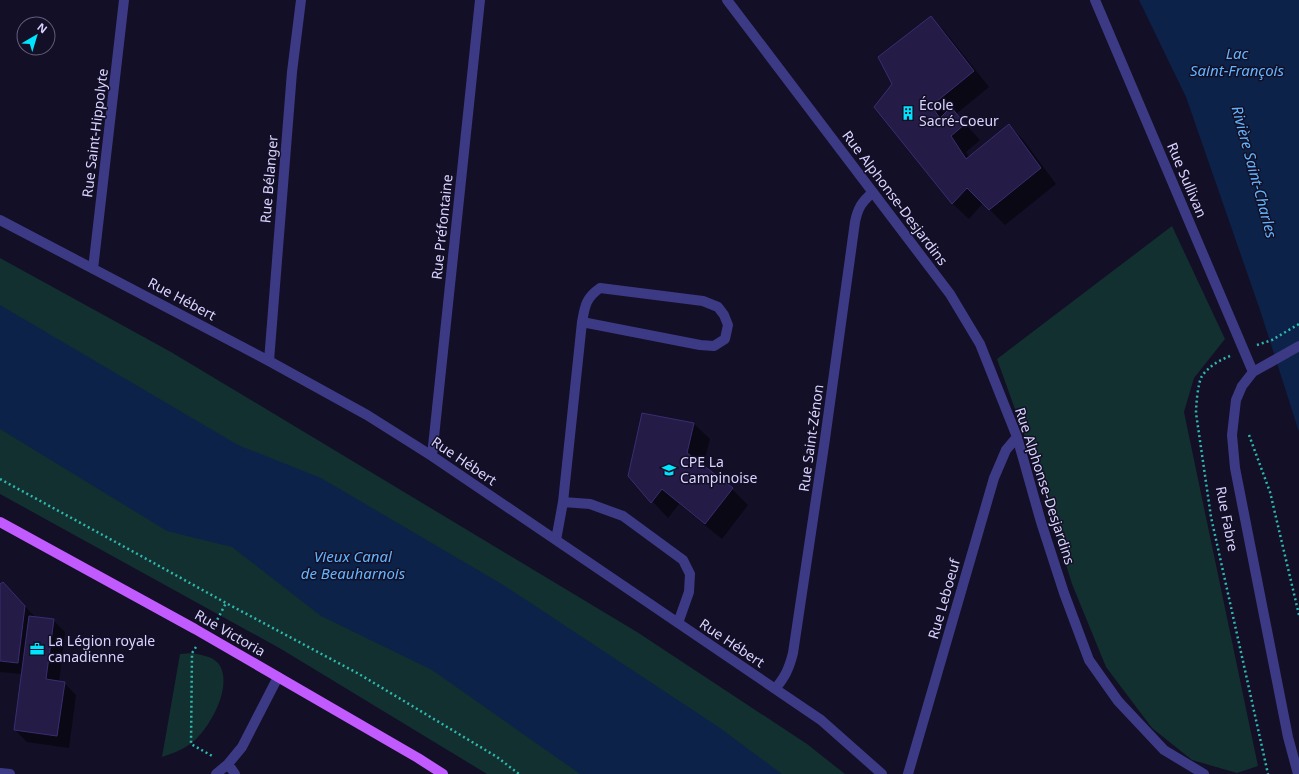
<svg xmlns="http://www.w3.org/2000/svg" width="1299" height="774" font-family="'Noto Sans',sans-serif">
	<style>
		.green { fill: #12302f }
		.water { fill: #0c2248 }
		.shadow { fill: #0007 }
		.building { fill: #241b47; stroke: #3b2d73 }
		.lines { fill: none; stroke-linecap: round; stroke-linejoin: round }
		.path { stroke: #2fb8b0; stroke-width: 2.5; stroke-dasharray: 2 3; stroke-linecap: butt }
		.minor { stroke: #3d3a85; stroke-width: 10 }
		.major { stroke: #c25bff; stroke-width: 10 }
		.labels { text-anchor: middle; stroke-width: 3; stroke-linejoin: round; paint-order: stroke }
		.poi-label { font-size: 14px; fill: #d9d4ff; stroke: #130f26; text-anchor: start }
		.street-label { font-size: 14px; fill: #d9d4ff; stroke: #130f26 }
		.water-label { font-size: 15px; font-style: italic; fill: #62b6ff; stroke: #130f26 }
	</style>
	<rect width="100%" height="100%" fill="#130f26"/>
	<path class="green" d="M1172,226L1225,339L1194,378L1184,412L1258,766L1237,773L1192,760L1152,728L1106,667L1072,584L1039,476L997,359Z
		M0,258L171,352L637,632L807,744L845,774H487L281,649L0,494Z
		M192,653C201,655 212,656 218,663C235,684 209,731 190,744C182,750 171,754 162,757L180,654Z"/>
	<path class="water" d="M1139,0H1299V432L1260,310L1186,97Z
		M0,305L238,445L321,478L505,586L720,728L782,774H580L432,670L321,616L232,547L167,531L0,429Z"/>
	<path class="shadow" d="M931,17L946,33L989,87L956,114L980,140L966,152L970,158L1009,125L1024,141L1056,184L1005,225L983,203L969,219L953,204L875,107L893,84Z
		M694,424L710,439L703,466L732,489L748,505L722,539L679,504L668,518L629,476Z
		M3,583L35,617L53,620L65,632L59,682L64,683L76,695L69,748L27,742L15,730L22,674L0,672V586Z"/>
	<path class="building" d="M931,16L974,71L931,106L940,118L951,107L965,124L951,136L966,159L1009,124L1041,168L989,210L967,188L952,204L874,107L892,84L878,57Z
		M642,413L694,423L687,453L733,488L705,524L662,489L651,503L628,476Z
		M3,582L25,606L18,663L0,661V584Z
		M29,616L54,619L46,679L65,682L57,736L14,730Z"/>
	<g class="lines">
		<path class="path" d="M1257,345L1272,340L1299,324
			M1230,356C1220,360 1209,366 1202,376C1198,382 1196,405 1196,413L1211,517L1268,774
			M1249,435L1270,492L1299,615
			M0,479L132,551L226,603L359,674L497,757L519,774
			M215,624L226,603
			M196,647L192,653L191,744L214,757"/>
		<path class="minor" d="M727,0L950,294L980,344L1017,437L1041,522L1064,593L1089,660L1118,701L1164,750L1204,774
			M1095,0L1253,372
			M0,220L269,361L367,415L432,456L821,720L882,774
			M93,269L124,0
			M269,361L292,72L301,0
			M432,456L480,0
			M563,502L590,504L623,516L683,560L690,574L689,592L678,623
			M556,540L563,502L582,322C585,305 586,298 600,288L703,301L718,307L724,315L728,325L725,339L714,346L700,345L582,322
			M775,689C785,677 789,669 793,653L825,439L855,222C858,207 862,202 873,192
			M228,764L235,774
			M0,773L10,774
			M216,774L228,764L242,747L278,677
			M908,774L994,478L1006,450L1017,437
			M1298,774L1288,737L1235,468L1232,435L1236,400L1242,386L1253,372L1299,346"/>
		<path class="major" d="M0,522L195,629L418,758L443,774"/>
	</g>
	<defs>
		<symbol id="building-bare" viewBox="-9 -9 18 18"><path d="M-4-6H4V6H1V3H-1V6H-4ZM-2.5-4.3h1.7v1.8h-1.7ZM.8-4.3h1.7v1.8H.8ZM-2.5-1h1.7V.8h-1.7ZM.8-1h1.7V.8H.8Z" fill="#00e5ff" stroke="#130f26" stroke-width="2.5" paint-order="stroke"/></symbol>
		<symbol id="school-bare" viewBox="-9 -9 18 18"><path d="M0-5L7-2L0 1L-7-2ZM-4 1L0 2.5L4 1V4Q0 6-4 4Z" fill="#00e5ff" stroke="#130f26" stroke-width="2.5" paint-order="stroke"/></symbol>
		<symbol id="office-bare" viewBox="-9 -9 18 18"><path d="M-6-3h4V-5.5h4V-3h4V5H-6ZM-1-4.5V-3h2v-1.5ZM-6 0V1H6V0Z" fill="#00e5ff" stroke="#130f26" stroke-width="2.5" paint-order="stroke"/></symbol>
	</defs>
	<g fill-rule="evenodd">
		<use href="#building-bare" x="898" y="103" width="20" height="20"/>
		<use href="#school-bare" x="659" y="460" width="20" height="20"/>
		<use href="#office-bare" x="27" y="639" width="20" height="20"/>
	</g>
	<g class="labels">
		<g class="poi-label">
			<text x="919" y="110">École<tspan x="919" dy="16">Sacré-Coeur</tspan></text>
			<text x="680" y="467">CPE La<tspan x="680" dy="16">Campinoise</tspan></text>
			<text x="48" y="646">La Légion royale<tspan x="48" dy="16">canadienne</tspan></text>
		</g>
		<g class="street-label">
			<text transform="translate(95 133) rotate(-83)" y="5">Rue Saint-Hippolyte</text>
			<text transform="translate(269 179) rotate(-85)" y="5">Rue Bélanger</text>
			<text transform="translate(1187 180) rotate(67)" y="5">Rue Sullivan</text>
			<text transform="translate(895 198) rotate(53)" y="5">Rue Alphonse-Desjardins</text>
			<text transform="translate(442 227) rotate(-84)" y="5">Rue Préfontaine</text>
			<text transform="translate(182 299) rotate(28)" y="5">Rue Hébert</text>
			<text transform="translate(811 438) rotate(-82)" y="5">Rue Saint-Zénon</text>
			<text transform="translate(464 461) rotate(34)" y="5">Rue Hébert</text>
			<text transform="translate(1045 486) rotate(72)" y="5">Rue Alphonse-Desjardins</text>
			<text transform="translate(1227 519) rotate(79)" y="5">Rue Fabre</text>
			<text transform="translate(944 599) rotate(-74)" y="5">Rue Leboeuf</text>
			<text transform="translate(230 633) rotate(30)" y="5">Rue Victoria</text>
			<text transform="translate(732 643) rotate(34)" y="5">Rue Hébert</text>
		</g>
		<g class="water-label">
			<text x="1237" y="59">Lac<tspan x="1237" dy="17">Saint-François</tspan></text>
			<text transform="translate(1254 172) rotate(75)" y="5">Rivière Saint-Charles</text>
			<text x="353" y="562">Vieux Canal<tspan x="353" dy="17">de Beauharnois</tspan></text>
		</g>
	</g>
	<g transform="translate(36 36) rotate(38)"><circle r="19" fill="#130f26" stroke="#625e7d"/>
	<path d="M0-3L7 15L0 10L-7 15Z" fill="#00e5ff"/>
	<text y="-6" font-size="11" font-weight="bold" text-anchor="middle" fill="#d9d4ff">N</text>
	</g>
</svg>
